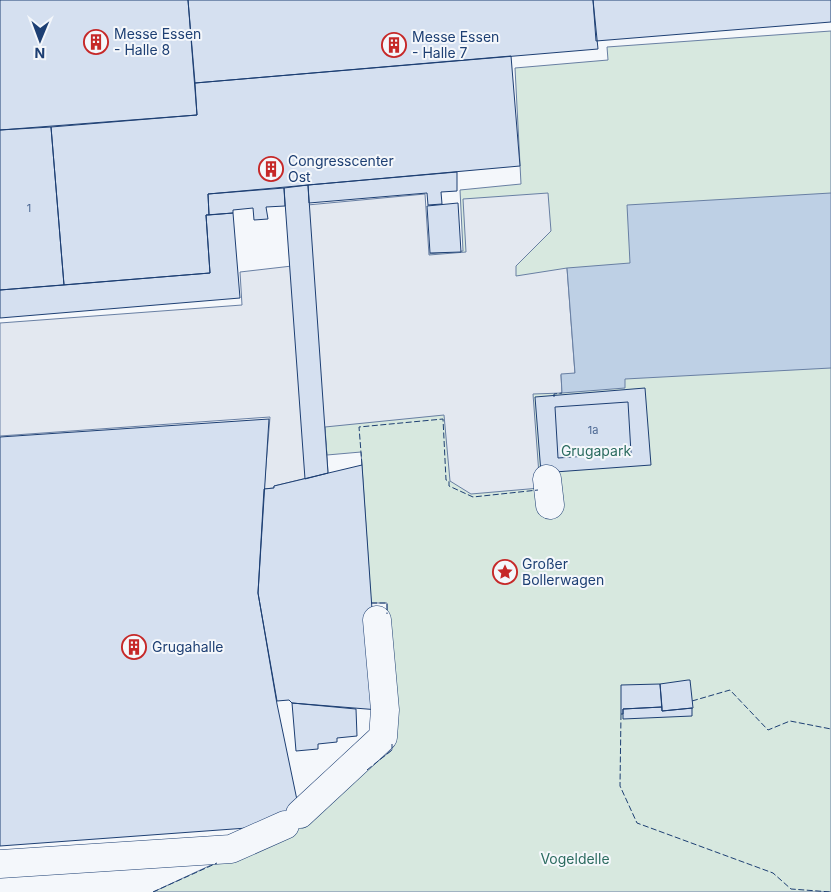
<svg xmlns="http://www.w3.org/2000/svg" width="831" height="892" font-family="Inter,sans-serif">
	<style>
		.green { fill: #d7e8df; stroke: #687fa3 }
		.parking { fill: #e3e8f0; stroke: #687fa3 }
		.water { fill: #bed0e5; stroke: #687fa3 }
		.building { fill: #d5e0f0; stroke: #1d3f73 }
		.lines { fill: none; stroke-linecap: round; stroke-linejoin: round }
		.minor-casing { stroke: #1d3f73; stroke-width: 29 }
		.minor { stroke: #f4f7fb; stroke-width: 28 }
		.fence { stroke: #1d3f73; stroke-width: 1; stroke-dasharray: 6 2.5; stroke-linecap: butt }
		.labels { text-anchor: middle; stroke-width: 4; stroke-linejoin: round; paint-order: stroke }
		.number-label { font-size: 11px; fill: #4b6792 }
		.poi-label { font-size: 14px; fill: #1d3f73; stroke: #f4f7fb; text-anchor: start }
		.park-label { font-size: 14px; fill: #2c6c60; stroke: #f4f7fb }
	</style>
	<rect width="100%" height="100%" fill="#f4f7fb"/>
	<path class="green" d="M831,31V892H153L295,826L392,750L387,603H371L361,452L327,455L306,244L427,254L463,251L460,190L521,184L515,68L608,60L607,47Z"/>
	<path class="parking" d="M548,193L551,231L516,266V276L567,268L575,374L561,375L562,393L533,394L540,488L471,494L450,481L444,415L325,427L328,473L274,486V488L264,489L270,417L0,436V323L242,305L240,272L292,266L286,207L425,194L429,255L466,252L463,199Z"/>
	<path class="water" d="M831,193V368L625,379V388L562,393L561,374L575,373L567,268L630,263L627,205Z"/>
	<path class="building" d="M0,0H188L197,115L0,130Z
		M188,0H593L598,49L195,83Z
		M593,0H831V22L596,41Z
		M511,56L520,166L208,194L209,215H206L210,273L64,285L51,127L197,115L195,83Z
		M51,127L64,285L0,290V130Z
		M457,172V191L441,192L442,204L428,205L427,193L309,203L308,185Z
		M308,185L328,473L305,479L284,188Z
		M284,188L285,206L266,207L268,219L254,220L253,208L233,210V213L209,215L208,194Z
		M458,203L461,252L430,253L427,206Z
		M233,213L240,298L0,318V290L210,273L206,215Z
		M645,388L651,465L541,473L535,397Z
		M628,402L631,453L558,458L555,407Z
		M269,419L258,593L277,704L302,824L0,846V437Z
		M362,465L379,710L292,703L289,700L277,701L258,593L264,489L274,488V486Z
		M688,680H690L693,708L662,711L660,684Z
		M660,684L662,707L623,709V714H621V685Z
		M292,703L356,709L357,736L337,738V742L318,744V749L296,751Z
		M662,707V711L692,708V716L623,719V709Z"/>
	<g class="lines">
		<defs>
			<path id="minor" d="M547,479L550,505
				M300,814L383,737L385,710L377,620
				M0,864L231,849L285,825"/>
		</defs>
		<use href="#minor" class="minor-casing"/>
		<use href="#minor" class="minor"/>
		<path class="fence" d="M554,397V394L562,393
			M362,465L359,427L443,419L446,480L449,481V486L473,497L538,490
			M371,603H387V614
			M692,701L730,690L768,730L790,721L831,729
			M621,714L620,786L637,823L773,873L791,889L831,892
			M367,770L392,750V744
			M153,892L217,863"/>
	</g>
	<defs>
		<symbol id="building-ring" viewBox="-11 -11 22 22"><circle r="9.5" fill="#f4f7fb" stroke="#c62828" stroke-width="1.5"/><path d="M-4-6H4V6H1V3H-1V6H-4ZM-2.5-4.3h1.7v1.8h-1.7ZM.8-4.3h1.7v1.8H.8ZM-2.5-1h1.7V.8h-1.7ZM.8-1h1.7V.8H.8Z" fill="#c62828"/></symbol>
		<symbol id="sight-ring" viewBox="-11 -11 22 22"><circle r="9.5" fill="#f4f7fb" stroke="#c62828" stroke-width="1.5"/><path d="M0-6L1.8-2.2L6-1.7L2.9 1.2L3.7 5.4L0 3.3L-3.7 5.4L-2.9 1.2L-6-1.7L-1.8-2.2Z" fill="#c62828"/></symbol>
	</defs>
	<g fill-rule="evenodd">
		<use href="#building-ring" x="82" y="28" width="28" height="28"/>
		<use href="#building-ring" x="380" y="31" width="28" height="28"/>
		<use href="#building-ring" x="257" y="155" width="28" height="28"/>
		<use href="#sight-ring" x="491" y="558" width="28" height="28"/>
		<use href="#building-ring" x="120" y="633" width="28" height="28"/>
	</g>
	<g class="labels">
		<g class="number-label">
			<text x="29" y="212">1</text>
			<text x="593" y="434">1a</text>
		</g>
		<g class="poi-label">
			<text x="114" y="39">Messe Essen<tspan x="114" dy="16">- Halle 8</tspan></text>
			<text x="412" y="42">Messe Essen<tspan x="412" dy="16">- Halle 7</tspan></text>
			<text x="288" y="166">Congresscenter<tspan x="288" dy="16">Ost</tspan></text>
			<text x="522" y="569">Großer<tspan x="522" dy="16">Bollerwagen</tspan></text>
			<text x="152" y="652">Grugahalle</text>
		</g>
		<g class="park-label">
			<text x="596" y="456">Grugapark</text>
			<text x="575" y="864">Vogeldelle</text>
		</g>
	</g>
	<g transform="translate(40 40) rotate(181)" stroke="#f4f7fb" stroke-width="4" paint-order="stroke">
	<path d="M0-4L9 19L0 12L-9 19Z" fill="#1d3f73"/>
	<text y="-8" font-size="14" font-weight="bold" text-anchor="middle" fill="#1d3f73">N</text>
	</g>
</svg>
